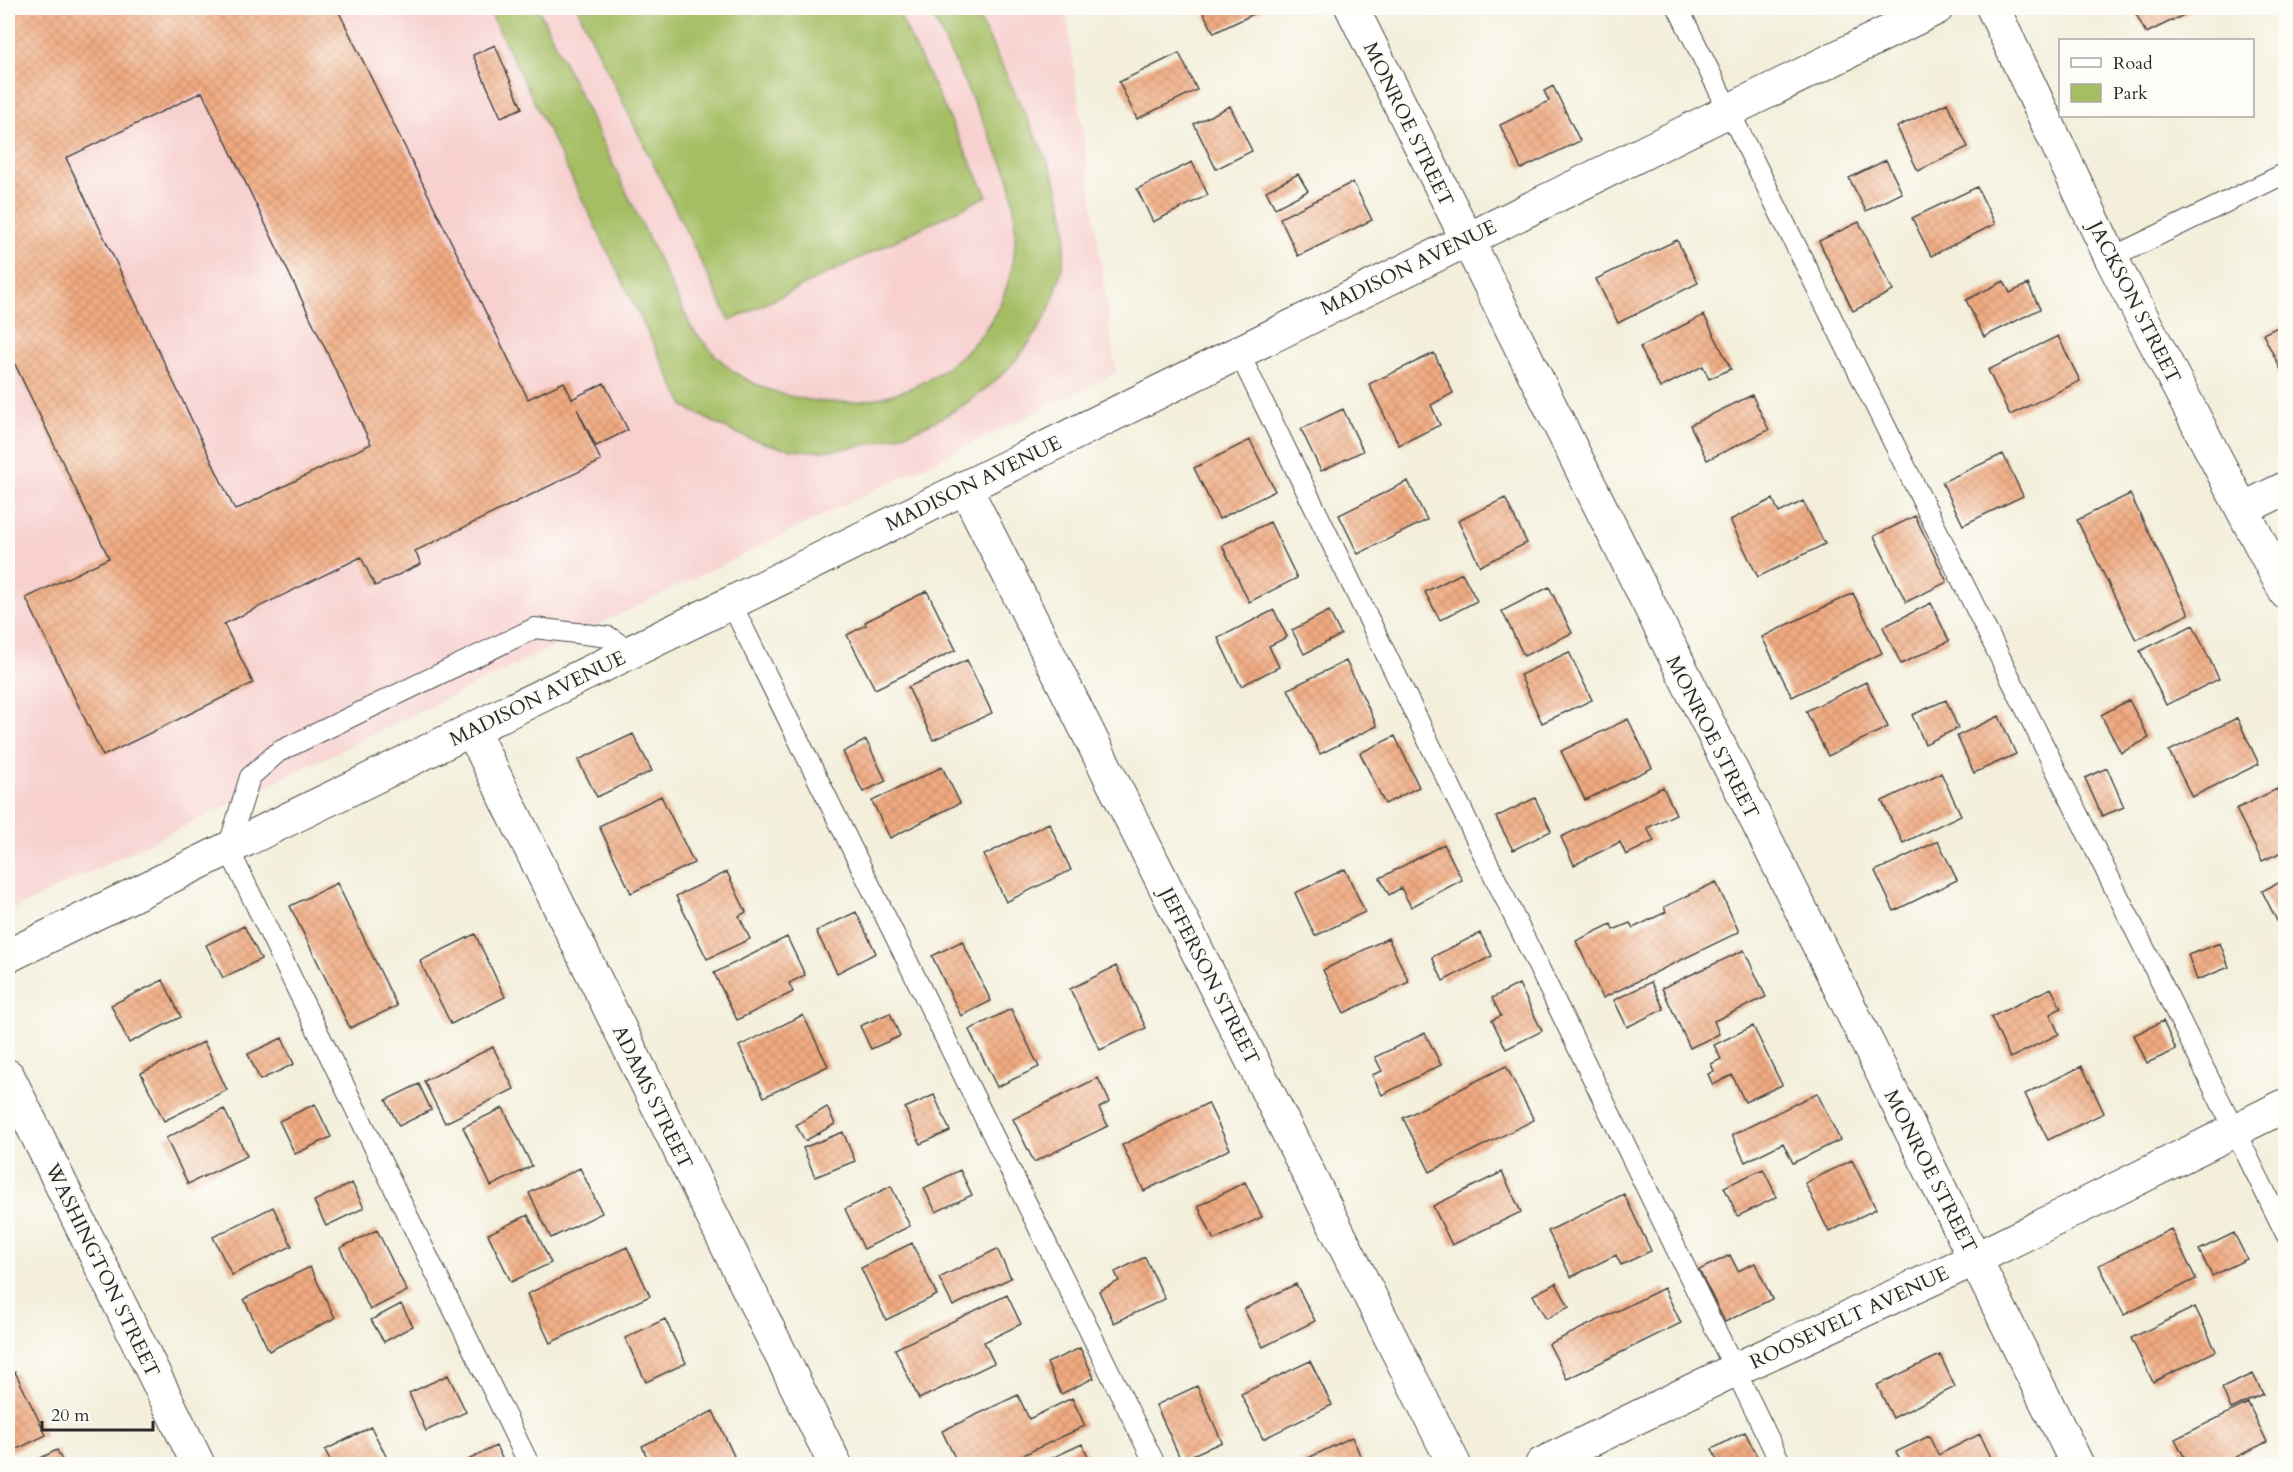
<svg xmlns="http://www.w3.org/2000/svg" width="2293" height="1472" font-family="Cardo,serif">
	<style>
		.built { fill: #f7d0cf }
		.park { fill: #a5be63; stroke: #687447; stroke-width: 1.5 }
		.building { fill: url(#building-cross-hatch); fill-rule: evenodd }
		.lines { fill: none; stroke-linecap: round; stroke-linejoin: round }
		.service-casing { stroke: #494845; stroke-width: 22 }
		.minor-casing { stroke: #494845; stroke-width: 35 }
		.tertiary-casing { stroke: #494845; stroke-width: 35 }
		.service { stroke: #fff; stroke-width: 20 }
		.minor { stroke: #fff; stroke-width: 33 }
		.tertiary { stroke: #fff; stroke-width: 33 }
		.labels { text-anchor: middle; stroke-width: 4.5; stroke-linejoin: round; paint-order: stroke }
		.street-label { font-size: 20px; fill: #2b2b2b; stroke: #fdfcf7 }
	</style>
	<defs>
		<pattern id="building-cross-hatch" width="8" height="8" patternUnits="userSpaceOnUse" patternTransform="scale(1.5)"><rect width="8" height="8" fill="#f0aa80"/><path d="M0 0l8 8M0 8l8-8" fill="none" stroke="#ce926f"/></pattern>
	</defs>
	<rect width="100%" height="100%" fill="#fdfcf7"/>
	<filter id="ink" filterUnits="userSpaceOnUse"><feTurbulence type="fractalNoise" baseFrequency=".0167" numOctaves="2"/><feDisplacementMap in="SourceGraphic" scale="12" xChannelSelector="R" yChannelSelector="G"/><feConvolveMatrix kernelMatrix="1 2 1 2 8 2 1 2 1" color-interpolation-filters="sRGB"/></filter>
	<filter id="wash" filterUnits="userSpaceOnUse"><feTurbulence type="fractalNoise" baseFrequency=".008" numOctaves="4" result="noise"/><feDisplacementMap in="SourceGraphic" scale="24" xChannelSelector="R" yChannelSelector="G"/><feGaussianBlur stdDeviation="1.35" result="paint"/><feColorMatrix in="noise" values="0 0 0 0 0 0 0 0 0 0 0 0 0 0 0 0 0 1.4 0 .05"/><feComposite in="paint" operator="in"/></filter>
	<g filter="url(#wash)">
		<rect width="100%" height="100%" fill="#f3efdb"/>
		<path class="built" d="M8,8H1066L1116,373L8,912Z"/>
		<path class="park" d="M488,8H538L692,329C706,345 720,362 737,374C763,391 798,400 828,402C906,407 985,360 1008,283C1019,249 1016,209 1008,174L929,8H974C991,42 1007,76 1023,110C1042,149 1064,189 1066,233C1066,241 1064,251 1063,260C1047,373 928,447 819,451C770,452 725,430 684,406Z
			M577,8H896L987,196L730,321Z"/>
		<g id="blocks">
			<path class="building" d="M8,8H337L528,399L564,382L572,399L604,383L628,430L596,446L577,409L601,461L415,551L421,564L375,586L361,557L224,624L253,683L103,756L26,598L109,558L8,350ZM202,92L371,444L235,510L66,158Z
				M1201,8H1266L1214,33Z
				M2133,8H2198L2146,33Z
				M495,45L522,108L501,117L473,55Z
				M1179,53L1197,90L1137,119L1119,82Z
				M1553,86L1580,141L1521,169L1500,125L1549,101L1544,91Z
				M1947,103L1968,147L1918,171L1897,127Z
				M1230,106L1252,151L1216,169L1194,124Z
				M1886,160L1902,193L1866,211L1849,178Z
				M1192,162L1208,195L1153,222L1137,189Z
				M1298,174L1308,191L1275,208L1266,191Z
				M1353,182L1372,220L1298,256L1280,218Z
				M1977,187L1995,224L1931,256L1912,218Z
				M1859,222L1893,291L1853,311L1819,241Z
				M1677,240L1698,283L1618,323L1596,279Z
				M2004,281L2010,293L2028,284L2040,309L1984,337L1966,300Z
				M1704,315L1731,369L1709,379L1703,366L1660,388L1640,347Z
				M2286,323V380L2263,334Z
				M2058,336L2080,381L2010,415L1988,370Z
				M1434,353L1453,393L1431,405L1440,425L1399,445L1369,384Z
				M1752,395L1769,430L1707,460L1690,425Z
				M1343,409L1363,451L1321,471L1301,429Z
				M1250,440L1275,491L1219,519L1194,468Z
				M2003,454L2023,496L1963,525L1942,482Z
				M1408,481L1427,520L1358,554L1339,515Z
				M2130,494L2189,614L2136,640L2077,520Z
				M1505,498L1527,543L1480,566L1458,521Z
				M1773,499L1779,513L1803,501L1825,544L1758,577L1730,520Z
				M1915,516L1947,582L1906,602L1874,536Z
				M1270,522L1297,578L1249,602L1222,545Z
				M1462,573L1477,601L1440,620L1425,592Z
				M1549,587L1572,633L1524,656L1502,611Z
				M927,591L956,650L875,689L847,635L866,625L865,622Z
				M1853,593L1882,653L1792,697L1762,637Z
				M1931,603L1949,641L1901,664L1883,627Z
				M1274,610L1287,637L1269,646L1279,667L1241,686L1218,638Z
				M1329,611L1341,635L1304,654L1292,630Z
				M2193,625L2219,679L2166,705L2140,651Z
				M1569,652L1592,700L1542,723L1520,675Z
				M967,660L992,713L933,740L908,687Z
				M1346,661L1377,726L1320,754L1288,689Z
				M1866,682L1888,727L1828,756L1806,711Z
				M1946,700L1958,728L1925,744L1912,715Z
				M2129,700L2149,738L2121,753L2101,715Z
				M1999,716L2016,754L1974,773L1957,736Z
				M2237,718L2259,764L2192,797L2169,751Z
				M1628,719L1652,768L1585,800L1561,751Z
				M633,734L652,771L597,797L578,760Z
				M1395,736L1419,787L1385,804L1360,753Z
				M866,740L886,781L863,792L843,752Z
				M942,767L960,803L890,838L872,801Z
				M2107,768L2124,807L2102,816L2085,778Z
				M1941,773L1961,815L1903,843L1882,801Z
				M1663,787L1676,814L1647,828L1654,841L1626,855L1620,842L1574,865L1561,837Z
				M2277,789L2286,806V850L2262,861L2236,809Z
				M661,796L694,863L631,893L599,826Z
				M1535,798L1551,831L1513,850L1496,817Z
				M1049,823L1071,870L1006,902L984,855Z
				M1938,841L1957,880L1894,911L1875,871Z
				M1444,844L1462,880L1411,907L1401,888L1389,895L1380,878Z
				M1345,869L1365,912L1315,936L1295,893Z
				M727,872L746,912L739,916L750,939L707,959L676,896Z
				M2286,879V939L2262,891Z
				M1716,882L1739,932L1603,998L1576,941L1611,924L1613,930L1630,923L1633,928L1666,912L1664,907Z
				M337,883L397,1006L350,1028L290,906Z
				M856,912L876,953L837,973L816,931Z
				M244,926L261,959L223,978L206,945Z
				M1480,933L1492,956L1443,981L1432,957Z
				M475,934L505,997L451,1024L420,961Z
				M787,937L805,975L789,983L793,992L737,1020L714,973Z
				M1388,938L1409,982L1344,1013L1323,970Z
				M962,941L991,1001L961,1016L932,956Z
				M2220,943L2229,967L2197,980L2188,955Z
				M1744,950L1766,997L1714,1021L1719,1034L1690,1048L1662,988Z
				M1116,966L1146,1028L1100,1050L1070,989Z
				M163,980L181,1017L129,1043L111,1005Z
				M1651,982L1664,1009L1627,1027L1614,1000Z
				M1519,984L1542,1031L1506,1049L1492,1020L1501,1016L1492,998Z
				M2051,988L2061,1008L2050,1014L2059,1034L2010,1058L1991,1017Z
				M1011,1009L1039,1067L997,1087L969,1030Z
				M890,1013L900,1036L871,1049L860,1026Z
				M803,1015L828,1066L764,1097L739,1046Z
				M2163,1021L2176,1050L2147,1063L2134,1035Z
				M1753,1026L1782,1085L1745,1102L1732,1075L1713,1085L1708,1074L1714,1071L1711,1064L1721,1059L1714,1045Z
				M1425,1033L1441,1065L1382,1095L1372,1075L1382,1071L1375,1057Z
				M282,1038L294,1064L260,1080L248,1054Z
				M204,1042L227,1090L164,1121L141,1073Z
				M493,1047L514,1089L445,1123L424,1081Z
				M1506,1066L1534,1120L1430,1172L1403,1118Z
				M2082,1066L2104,1113L2048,1140L2025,1094Z
				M1098,1078L1110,1102L1099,1108L1108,1126L1034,1162L1013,1119Z
				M419,1084L431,1110L399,1126L386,1100Z
				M1817,1093L1840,1140L1793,1163L1783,1143L1745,1162L1732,1135Z
				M934,1095L950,1131L920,1144L905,1108Z
				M1208,1103L1230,1149L1144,1191L1122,1145Z
				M315,1104L331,1137L295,1154L279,1121Z
				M827,1107L835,1124L805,1141L796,1125Z
				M503,1108L532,1166L491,1186L463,1127Z
				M224,1109L247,1156L188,1184L166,1138Z
				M843,1132L855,1161L815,1177L803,1148Z
				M1852,1160L1876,1209L1829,1232L1805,1183Z
				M580,1168L602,1213L551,1238L529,1193Z
				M1763,1169L1777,1197L1738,1216L1724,1187Z
				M960,1170L972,1195L936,1212L924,1188Z
				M1502,1172L1521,1212L1452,1245L1433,1206Z
				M1245,1182L1262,1217L1214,1240L1198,1206Z
				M352,1183L364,1208L326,1226L314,1201Z
				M891,1186L910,1226L864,1249L845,1209Z
				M1624,1194L1651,1251L1621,1265L1616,1255L1571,1277L1548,1231Z
				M273,1207L292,1246L232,1275L213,1237Z
				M528,1215L551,1263L511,1282L488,1234Z
				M2171,1229L2196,1279L2124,1315L2099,1265Z
				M377,1230L407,1291L370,1310L340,1248Z
				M2234,1233L2247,1259L2212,1276L2199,1250Z
				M912,1243L937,1295L886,1320L861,1268Z
				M627,1247L650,1296L550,1343L527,1294Z
				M997,1249L1011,1278L953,1306L939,1278Z
				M1730,1255L1738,1271L1755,1263L1772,1299L1725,1322L1699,1270Z
				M1145,1257L1165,1299L1114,1323L1099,1291L1119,1281L1115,1272Z
				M310,1267L335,1318L269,1351L244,1299Z
				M1556,1283L1569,1307L1546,1319L1533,1295Z
				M1296,1284L1315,1321L1263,1347L1244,1309Z
				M1664,1288L1681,1323L1567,1379L1549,1344Z
				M1007,1295L1021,1324L984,1342L994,1363L919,1399L895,1349Z
				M401,1304L413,1326L384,1342L371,1320Z
				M2195,1307L2216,1351L2153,1382L2131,1338Z
				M665,1319L686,1363L646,1382L625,1338Z
				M1080,1348L1094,1378L1061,1394L1047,1363Z
				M1940,1355L1955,1387L1893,1418L1877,1385Z
				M1310,1361L1332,1405L1263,1439L1241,1394Z
				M15,1372L46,1435L11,1452L8,1446V1376Z
				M2253,1374L2263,1394L2231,1409L2222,1388Z
				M448,1375L466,1412L426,1431L409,1393Z
				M1197,1386L1222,1442L1181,1460L1156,1405Z
				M1018,1395L1029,1419L1072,1398L1085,1426L1004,1464H958L942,1431Z
				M2248,1403L2267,1442L2222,1464H2188L2175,1439Z
				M713,1411L734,1456L717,1464H650L642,1446Z
				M371,1427L390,1464H332L325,1450Z
				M1745,1432L1761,1464H1719L1712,1449Z
				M1980,1434L1994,1464H1903L1896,1452L1929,1436L1938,1455Z
				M1352,1437L1364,1464H1296Z
				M1082,1444L1092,1464H1039Z
				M496,1446L505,1464H468L466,1461Z
				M57,1450L64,1464H28Z"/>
		</g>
	</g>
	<g filter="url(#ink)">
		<use href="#blocks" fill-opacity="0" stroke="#494845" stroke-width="1.5"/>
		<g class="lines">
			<defs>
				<path id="service" d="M1678,8L2286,1234
					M2111,258L2286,173
					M1238,351L1781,1464
					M731,603L1155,1464
					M529,1464L228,848L250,777L278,752L535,628L609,637L631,652"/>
				<path id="minor" d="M1352,8L2077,1464
					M965,487L1454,1464
					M2243,509L2286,488
					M472,730L835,1464
					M8,956L731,603L1937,8
					M1542,1464L1734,1370L1975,1259L2286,1105"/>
				<path id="tertiary" d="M1993,8L2111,258L2286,593
					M8,1076L198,1464"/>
			</defs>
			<use href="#service" class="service-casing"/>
			<use href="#minor" class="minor-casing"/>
			<use href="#tertiary" class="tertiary-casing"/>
			<use href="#service" class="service"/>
			<use href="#minor" class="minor"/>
			<use href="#tertiary" class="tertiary"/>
		</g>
	</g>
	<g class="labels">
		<g class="street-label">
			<text transform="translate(1409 124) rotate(64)" y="7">MONROE STREET</text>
			<text transform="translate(1408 267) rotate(-26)" y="7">MADISON AVENUE</text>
			<text transform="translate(2135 302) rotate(63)" y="7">JACKSON STREET</text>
			<text transform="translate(973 483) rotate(-26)" y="7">MADISON AVENUE</text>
			<text transform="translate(537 698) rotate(-26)" y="7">MADISON AVENUE</text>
			<text transform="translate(1713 737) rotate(63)" y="7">MONROE STREET</text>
			<text transform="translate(1210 976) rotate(63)" y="7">JEFFERSON STREET</text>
			<text transform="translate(653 1097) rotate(64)" y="7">ADAMS STREET</text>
			<text transform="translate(1931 1171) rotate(63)" y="7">MONROE STREET</text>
			<text transform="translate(103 1270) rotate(64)" y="7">WASHINGTON STREET</text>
			<text transform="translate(1849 1317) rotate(-25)" y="7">ROOSEVELT AVENUE</text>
		</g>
	</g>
	<rect width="2293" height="1472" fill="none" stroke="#fdfcf7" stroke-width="30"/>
	<rect x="2059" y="39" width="195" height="78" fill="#fdfcf7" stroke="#a9a8a5" stroke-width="1.5"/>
	<rect x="2071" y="58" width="30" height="9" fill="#ffffff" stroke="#a9a8a5" stroke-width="1.5"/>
	<text x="2113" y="69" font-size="18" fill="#2b2b2b">Road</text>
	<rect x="2071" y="84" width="30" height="18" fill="#a5be63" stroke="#a9a8a5" stroke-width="1.5"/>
	<text x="2113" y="99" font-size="18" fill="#2b2b2b">Park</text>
	<path d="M42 1421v9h111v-9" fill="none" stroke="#2b2b2b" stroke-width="3"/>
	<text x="51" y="1421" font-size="18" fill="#2b2b2b" stroke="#fdfcf7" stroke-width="4.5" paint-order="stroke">20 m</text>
</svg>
